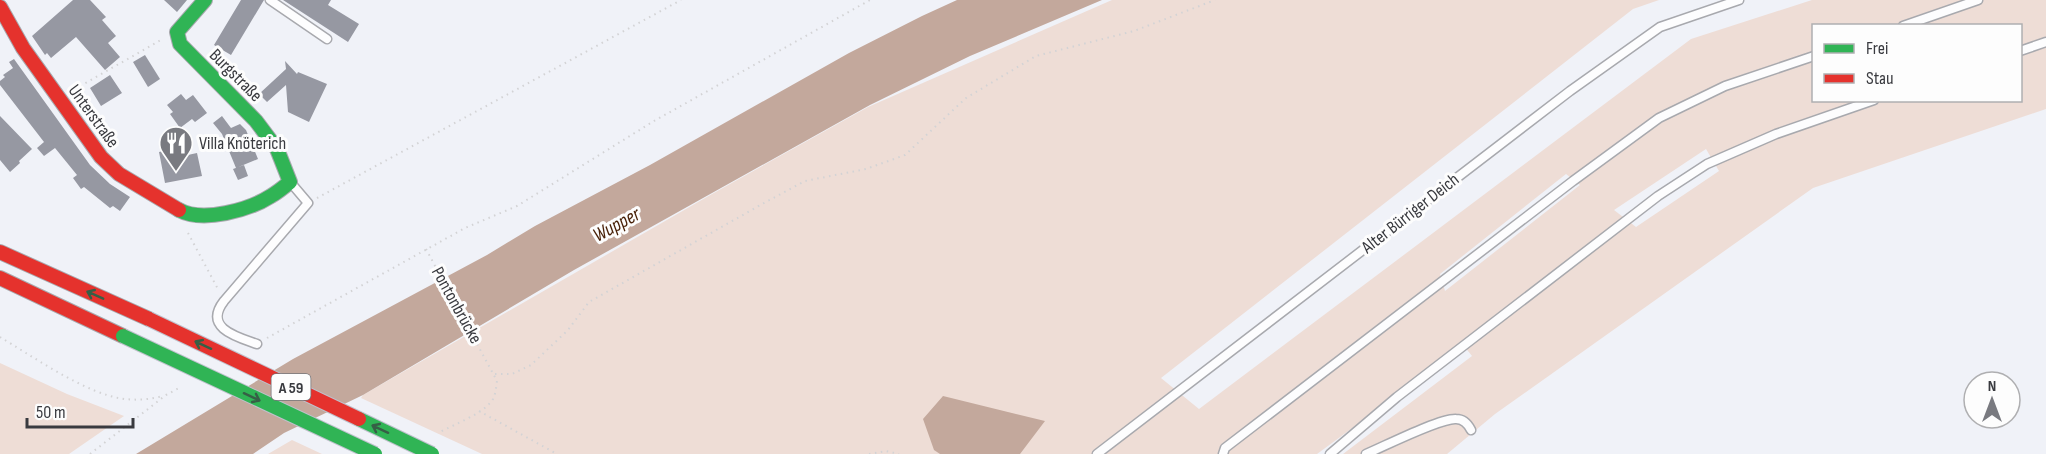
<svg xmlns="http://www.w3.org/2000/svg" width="2046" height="454" font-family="'Sofia Sans Condensed',sans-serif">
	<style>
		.green { fill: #eeddd6; fill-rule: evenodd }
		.water { fill: #c3a89c }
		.pier { fill: #f0f2f8 }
		.building { fill: #9698a2 }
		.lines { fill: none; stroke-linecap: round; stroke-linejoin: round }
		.lane-casing { stroke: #a8a9ae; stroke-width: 11 }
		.fast-casing { stroke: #a8a9ae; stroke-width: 16 }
		.jam-casing { stroke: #a8a9ae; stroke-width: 16 }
		.path { stroke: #d3d3d5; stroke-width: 2; stroke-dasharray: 1.5 4.5; stroke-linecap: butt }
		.lane { stroke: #fdfdfe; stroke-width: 8 }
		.fast { stroke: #30b455; stroke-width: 14 }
		.jam { stroke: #e5322d; stroke-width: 14 }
		.fast-bridge-casing { stroke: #bfc1cc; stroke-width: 16; stroke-linecap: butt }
		.jam-bridge-casing { stroke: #bfc1cc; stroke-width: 16; stroke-linecap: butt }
		.fast-bridge { stroke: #30b455; stroke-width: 14 }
		.jam-bridge { stroke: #e5322d; stroke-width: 14 }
		.oneway { stroke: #365f46 }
		.labels { text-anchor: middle; stroke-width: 6; stroke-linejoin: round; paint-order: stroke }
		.shield { fill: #fdfdfd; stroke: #747478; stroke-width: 1.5 }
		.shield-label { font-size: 16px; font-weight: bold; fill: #393a3f }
		.street-label { font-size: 18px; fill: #393a3f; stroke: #fdfdfd }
		.poi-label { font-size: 18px; fill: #393a3f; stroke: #fdfdfd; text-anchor: start }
		.water-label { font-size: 20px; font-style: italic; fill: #471f06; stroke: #fdfdfd }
	</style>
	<rect width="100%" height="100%" fill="#f0f2f8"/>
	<path class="green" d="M1112,0H1659L1633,9L1161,378L1199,409L1691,39L1812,0H2046V109L1813,188L1495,414L1447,454H1343L1472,356L1464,346L1317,454H482L361,398L363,395L712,194L868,107ZM1814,26H2020V100H1814ZM1706,149L1719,171L1636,227L1614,210ZM1566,174L1580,185L1445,291L1440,274Z
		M0,363L67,394L124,416L69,454H0Z
		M292,440L322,454H268Z"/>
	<path class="water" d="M957,0H1102L970,56L870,105L574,270L363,395L284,433L253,454H136L293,359L487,255L535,226L650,165L849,53L922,16Z
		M943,396L1045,421L1020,454H940L934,450L923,419Z"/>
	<path class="pier" d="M446,272L477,331L468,337L435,278Z"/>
	<path class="building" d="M73,0H90L106,17L102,20L116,36L108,43L120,57L105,70L76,37L51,58L47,53L45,55L32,36Z
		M164,0H187L177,12Z
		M241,0H264L231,55L214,45Z
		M283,0H331L328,5L359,24L348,42Z
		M145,55L160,79L148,87L133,62Z
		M14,59L90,165L110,184L130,197L120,211L113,206L110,208L84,187L81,189L73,178L77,175L55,148L44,156L37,148L44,142L0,85V81L5,77L3,75L13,68L9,62Z
		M285,61L297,74L298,72L327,84L309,122L288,112L286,85L267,102L259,94L286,69Z
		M110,75L122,93L101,106L90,88Z
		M181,94L186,100L193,95L207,113L195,122L192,119L180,128L170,114L173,112L167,105Z
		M0,116L32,149L19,161L20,163L10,172L0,160Z
		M222,116L231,128L240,124L246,130L258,159L236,168L222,134L213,123Z
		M181,147L183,156L197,153L202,176L165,183L159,152Z
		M244,165L248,176L238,180L233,169Z"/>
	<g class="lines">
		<defs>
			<path id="lane" d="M270,0L327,39
				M1903,26L1978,0
				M2020,51L2046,42
				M257,344C237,337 203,328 224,301L308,203L291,183
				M1097,454L1570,91L1660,27L1739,0
				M1223,454L1225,448L1573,181L1659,118L1725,86L1814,56
				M1330,454L1397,397L1658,196L1707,164L1776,134L1874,100
				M1366,454C1385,446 1440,418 1456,419C1464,419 1468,424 1471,430"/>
			<path id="fast" d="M179,210C203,223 249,210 271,196C278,192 284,187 290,182L277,149L256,121L180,44L177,32L205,0"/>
			<path id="jam" d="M0,7L23,48L101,157L119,174L179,210
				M0,252L149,319
				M0,278L123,336"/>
		</defs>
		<use href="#lane" class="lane-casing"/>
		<use href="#fast" class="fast-casing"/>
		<use href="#jam" class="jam-casing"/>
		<path class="path" d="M75,89L161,40
			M317,198L681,0
			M188,233L219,291
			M426,249L497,381C496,387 496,393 493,399C485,413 455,424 440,432
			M0,337C30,355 74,385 107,395C125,401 144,401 163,396
			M267,338L465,228L517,206L654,121L870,0
			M495,374H512L531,365L568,330L589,302L764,203L805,181L866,169L905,155L966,98L1036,56L1134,31L1215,0
			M479,411L557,454
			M90,454L166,395L179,388
			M869,454L886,451L899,454"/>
		<use href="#lane" class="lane"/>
		<use href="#fast" class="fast"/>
		<use href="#jam" class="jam"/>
		<defs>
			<path id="fast-bridge" d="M123,336L375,454
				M359,419L432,454"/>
			<path id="jam-bridge" d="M149,319L359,419"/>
		</defs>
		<use href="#fast-bridge" class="fast-bridge-casing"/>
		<use href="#jam-bridge" class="jam-bridge-casing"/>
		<use href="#fast-bridge" class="fast-bridge"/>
		<use href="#jam-bridge" class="jam-bridge"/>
	</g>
	<defs><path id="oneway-shaft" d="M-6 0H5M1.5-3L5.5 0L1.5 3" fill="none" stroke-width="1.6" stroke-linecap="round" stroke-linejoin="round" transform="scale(1.5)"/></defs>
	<g class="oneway">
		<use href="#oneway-shaft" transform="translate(95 295) rotate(-156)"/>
		<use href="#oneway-shaft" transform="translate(203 345) rotate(-155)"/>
		<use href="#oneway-shaft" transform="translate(252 397) rotate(25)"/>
		<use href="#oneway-shaft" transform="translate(380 429) rotate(-155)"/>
	</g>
	<defs>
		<symbol id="restaurant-pin" viewBox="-11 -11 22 30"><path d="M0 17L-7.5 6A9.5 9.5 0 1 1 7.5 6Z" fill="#797a80" stroke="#fdfdfd"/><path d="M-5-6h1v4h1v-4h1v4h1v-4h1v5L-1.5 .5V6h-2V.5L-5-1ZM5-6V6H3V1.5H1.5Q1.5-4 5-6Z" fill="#fff"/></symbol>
	</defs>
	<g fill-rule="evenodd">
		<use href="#restaurant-pin" x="157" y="124" width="38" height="52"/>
	</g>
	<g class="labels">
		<rect class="shield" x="271.5" y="374" width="39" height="26" rx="4.5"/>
		<g class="shield-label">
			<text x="291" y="393">A 59</text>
		</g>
		<g class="street-label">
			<text transform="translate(236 75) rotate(45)" y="6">Burgstraße</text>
			<text transform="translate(94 116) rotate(54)" y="6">Unterstraße</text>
			<text transform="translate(1410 213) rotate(-38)" y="6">Alter Bürriger Deich</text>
			<text transform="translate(457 305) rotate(61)" y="6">Pontonbrücke</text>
		</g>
		<g class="poi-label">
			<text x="199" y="149">Villa Knöterich</text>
		</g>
		<g class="water-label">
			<text transform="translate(616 224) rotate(-29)" y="7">Wupper</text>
		</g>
	</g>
	<rect x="1812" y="24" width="210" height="78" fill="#fdfdfd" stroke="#afafb1" stroke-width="1.5"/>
	<rect x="1824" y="44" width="30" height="9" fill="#30b455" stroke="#afafb1" stroke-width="1.5"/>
	<text x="1866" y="54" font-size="18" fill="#393a3f">Frei</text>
	<rect x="1824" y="74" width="30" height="9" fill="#e5322d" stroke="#afafb1" stroke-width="1.5"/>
	<text x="1866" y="84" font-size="18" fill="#393a3f">Stau</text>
	<g transform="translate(1992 400)"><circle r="28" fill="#fdfdfd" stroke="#afafb1" stroke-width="1.5"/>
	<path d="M0-4.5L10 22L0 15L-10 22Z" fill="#797a80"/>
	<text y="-9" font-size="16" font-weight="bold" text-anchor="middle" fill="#393a3f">N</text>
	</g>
	<path d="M27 418v9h106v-9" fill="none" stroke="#393a3f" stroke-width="3"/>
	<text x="36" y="418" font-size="18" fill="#393a3f" stroke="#fdfdfd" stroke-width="4.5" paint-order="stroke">50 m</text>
</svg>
